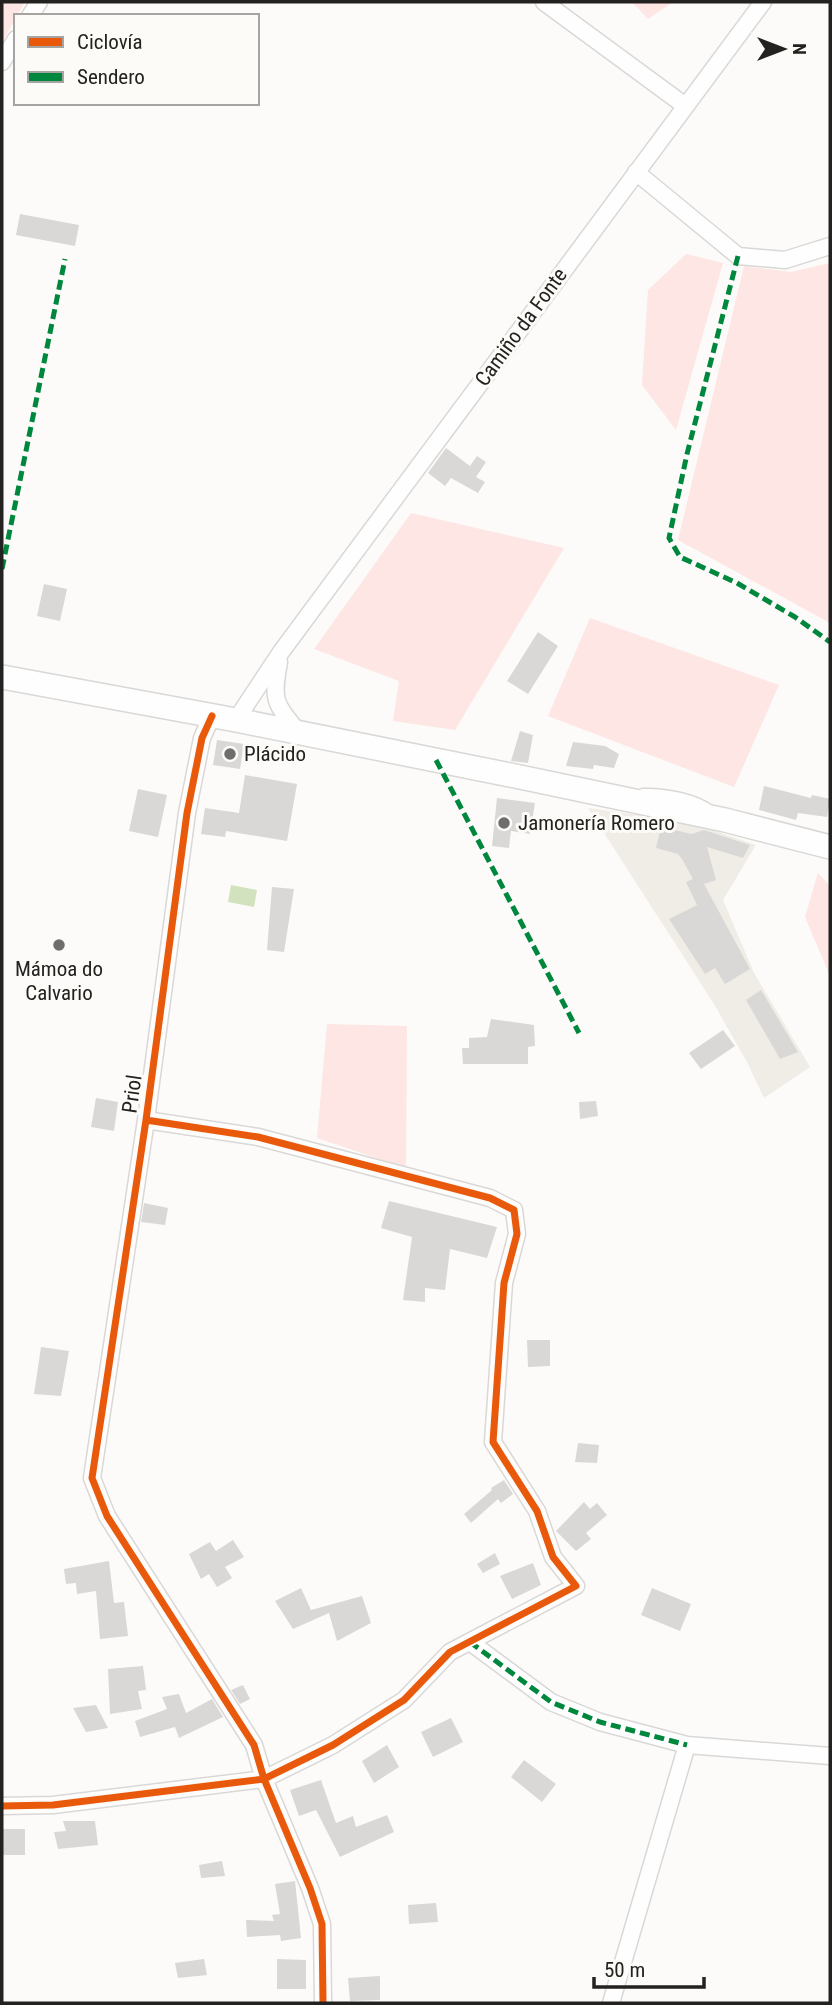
<svg xmlns="http://www.w3.org/2000/svg" width="832" height="2005" font-family="'Roboto Condensed',sans-serif">
	<style>
		.built { fill: #f0ede7 }
		.green { fill: #fde6e3 }
		.water { fill: #d2e2be }
		.building { fill: #d9d8d6 }
		.lines { fill: none; stroke-linecap: round; stroke-linejoin: round }
		.lane-casing { stroke: #d9d8d7; stroke-width: 11 }
		.street-casing { stroke: #d9d8d7; stroke-width: 19 }
		.secondary-casing { stroke: #d9d8d7; stroke-width: 26 }
		.lane { stroke: #fffefe; stroke-width: 8 }
		.street { stroke: #fffefe; stroke-width: 16 }
		.secondary { stroke: #fffefe; stroke-width: 23 }
		.quiet { stroke: #00873e; stroke-width: 5; stroke-dasharray: 10 5; stroke-linecap: butt }
		.cycleway-casing { stroke: #fdfbf8; stroke-width: 11 }
		.cycleway { stroke: #e8590c; stroke-width: 7 }
		.poi-dot { fill: #6f6e6d; stroke: #fdfbf8; stroke-width: 2.5 }
		.labels { text-anchor: middle; stroke-width: 6; stroke-linejoin: round; paint-order: stroke }
		.street-label { font-size: 21px; fill: #232221; stroke: #fdfbf8 }
		.poi-label { font-size: 21px; fill: #232221; stroke: #fdfbf8; text-anchor: start }
	</style>
	<rect width="100%" height="100%" fill="#fcfbf9"/>
	<path class="built" d="M588,808L688,822L756,845L723,900L754,973L810,1067L764,1098L747,1062L714,1004Z"/>
	<path class="green" d="M2,2H25L2,42Z
		M632,2H673L648,19Z
		M686,254L723,263L676,430L642,385L648,290Z
		M830,263V623L678,540L744,266L791,272Z
		M411,513L564,548L455,730L393,721L399,681L314,649Z
		M590,618L779,685L734,787L548,716Z
		M818,873L830,886V976L805,917Z
		M327,1024L407,1026L406,1168L317,1138Z"/>
	<path class="water" d="M231,885L257,890L254,907L228,902Z"/>
	<path class="building" d="M20,214L79,225L75,246L16,235Z
		M446,448L470,466L477,456L486,462L476,477L485,482L478,493L451,478L445,486L428,473Z
		M44,584L67,589L60,621L37,616Z
		M538,632L558,646L528,694L507,681Z
		M520,731L533,735L528,763L511,761Z
		M217,740L244,744L240,769L213,765Z
		M573,742L605,746L619,754L614,768L594,765L593,769L566,766Z
		M245,775L297,784L287,841L226,831L225,837L201,834L205,808L239,813Z
		M764,786L811,798L812,795L830,799L827,817L798,813L796,820L759,810Z
		M138,789L167,795L158,837L129,831Z
		M497,798L535,803L530,834L511,831L509,848L492,846Z
		M661,827L692,834L704,830L750,845L743,858L707,847L716,880L704,884L750,969L725,984L715,968L705,974L669,919L697,905L686,882L693,879L682,859L678,854L656,848Z
		M272,887L294,889L284,952L267,950Z
		M761,990L798,1052L780,1059L746,1000Z
		M491,1019L534,1025L535,1046L528,1047V1064H463L462,1048H469V1038L487,1037Z
		M723,1030L735,1046L701,1069L689,1053Z
		M96,1098L118,1102L114,1131L91,1127Z
		M596,1101L598,1116L580,1119L579,1102Z
		M389,1201L497,1227L487,1258L450,1249L445,1290L425,1288V1302L403,1300L412,1237L381,1228Z
		M144,1203L168,1208L165,1225L141,1222Z
		M527,1340H550V1366L528,1367Z
		M41,1347L69,1351L61,1396L34,1394Z
		M578,1443L599,1445L597,1463L575,1462Z
		M504,1480L513,1494L501,1503L498,1499L471,1523L464,1514L492,1490L491,1488Z
		M584,1502L590,1509L597,1503L607,1515L586,1533L591,1539L576,1551L556,1531Z
		M233,1540L244,1557L225,1567L232,1578L217,1587L209,1574L201,1579L189,1554L210,1542L216,1551Z
		M495,1553L500,1564L483,1573L477,1564Z
		M109,1561L114,1603L124,1602L128,1636L100,1639L96,1591L77,1594L76,1583L66,1584L64,1569Z
		M533,1563L541,1585L512,1599L500,1576Z
		M301,1588L311,1610L362,1596L371,1623L337,1641L329,1613L293,1629L275,1601Z
		M652,1588L691,1604L680,1631L641,1615Z
		M143,1666L146,1690L138,1691L142,1709L110,1714L108,1669Z
		M243,1685L250,1699L240,1704L231,1690Z
		M179,1694L186,1713L212,1699L223,1717L179,1738L175,1727L140,1737L135,1721L167,1709L162,1697Z
		M96,1705L108,1728L86,1732L73,1708Z
		M451,1718L463,1742L433,1757L421,1732Z
		M387,1745L399,1767L374,1783L362,1761Z
		M524,1760L556,1784L542,1802L511,1777Z
		M321,1780L336,1823L353,1816L356,1827L387,1815L394,1832L340,1857L316,1810L299,1816L290,1790Z
		M63,1821H95L98,1845L58,1849L54,1832L66,1831Z
		M2,1829H25V1855H2Z
		M222,1861L225,1876L201,1878L199,1865Z
		M295,1881L301,1938L281,1941L280,1935L247,1937L246,1920L274,1921L272,1915L280,1914L275,1884Z
		M436,1903L438,1922L409,1924L408,1905Z
		M204,1959L207,1975L178,1978L175,1963Z
		M277,1959L306,1960V1989H277Z
		M380,1976V2000L350,2001L348,1978Z"/>
	<g class="lines">
		<defs>
			<path id="lane" d="M643,793C664,792 695,798 711,810"/>
			<path id="street" d="M544,2L684,105
				M30,16L39,2
				M2,62L16,39
				M636,172L738,256L785,260L830,246
				M279,662C272,701 274,702 299,733
				M212,716L202,738L187,813L146,1120L92,1478L107,1516L254,1745L264,1779L310,1888L322,1924L323,2003
				M236,720L281,652L763,2
				M470,1642L551,1702L600,1722L687,1745L830,1756
				M2,1806L53,1805L264,1779L333,1745L404,1700L450,1652L576,1586L553,1557L537,1511L493,1442L504,1283L517,1234L514,1210L490,1198L258,1137L146,1120
				M611,2003L687,1745"/>
			<path id="secondary" d="M2,677L236,720L520,777L725,820L830,847"/>
		</defs>
		<use href="#lane" class="lane-casing"/>
		<use href="#street" class="street-casing"/>
		<use href="#secondary" class="secondary-casing"/>
		<use href="#lane" class="lane"/>
		<use href="#street" class="street"/>
		<use href="#secondary" class="secondary"/>
		<path class="quiet" d="M738,256L687,454L669,538L680,557L737,583L795,617L830,642
			M2,569L65,259
			M436,760L579,1033
			M470,1642L551,1702L600,1722L687,1745"/>
		<defs>
			<path id="cycleway" d="M212,716L202,738L187,813L146,1120L92,1478L107,1516L254,1745L264,1779L310,1888L322,1924L323,2003
				M2,1806L53,1805L264,1779L333,1745L404,1700L450,1652L576,1586L553,1557L537,1511L493,1442L504,1283L517,1234L514,1210L490,1198L258,1137L146,1120"/>
		</defs>
		<use href="#cycleway" class="cycleway-casing"/>
		<use href="#cycleway" class="cycleway"/>
	</g>
	<g class="poi-dot">
		<circle cx="230" cy="754" r="7"/>
		<circle cx="504" cy="823" r="7"/>
		<circle cx="59" cy="945" r="7"/>
	</g>
	<g class="labels">
		<g class="street-label">
			<text transform="translate(521 327) rotate(-54)" y="7">Camiño da Fonte</text>
			<text transform="translate(132 1094) rotate(-82)" y="7">Priol</text>
		</g>
		<g class="poi-label">
			<text x="244" y="761">Plácido</text>
			<text x="518" y="830">Jamonería Romero</text>
			<text x="59" y="976" text-anchor="middle">Mámoa do<tspan x="59" dy="24">Calvario</tspan></text>
		</g>
	</g>
	<rect width="832" height="2005" fill="none" stroke="#232221" stroke-width="7"/>
	<rect x="14" y="14" width="245" height="91" fill="#fdfbf8" stroke="#a6a4a2" stroke-width="2"/>
	<rect x="28" y="37" width="35" height="10" fill="#e8590c" stroke="#a6a4a2" stroke-width="2"/>
	<text x="77" y="49" font-size="21" fill="#232221">Ciclovía</text>
	<rect x="28" y="72" width="35" height="10" fill="#00873e" stroke="#a6a4a2" stroke-width="2"/>
	<text x="77" y="84" font-size="21" fill="#232221">Sendero</text>
	<g transform="translate(783 49) rotate(90)" stroke="#fdfbf8" stroke-width="5" paint-order="stroke">
	<path d="M0-5L12 26L0 18L-12 26Z" fill="#232221"/>
	<text y="-10" font-size="19" font-weight="bold" text-anchor="middle" fill="#232221">N</text>
	</g>
	<path d="M594 1977v10h110v-10" fill="none" stroke="#232221" stroke-width="3.5"/>
	<text x="604" y="1977" font-size="21" fill="#232221" stroke="#fdfbf8" stroke-width="5" paint-order="stroke">50 m</text>
</svg>
